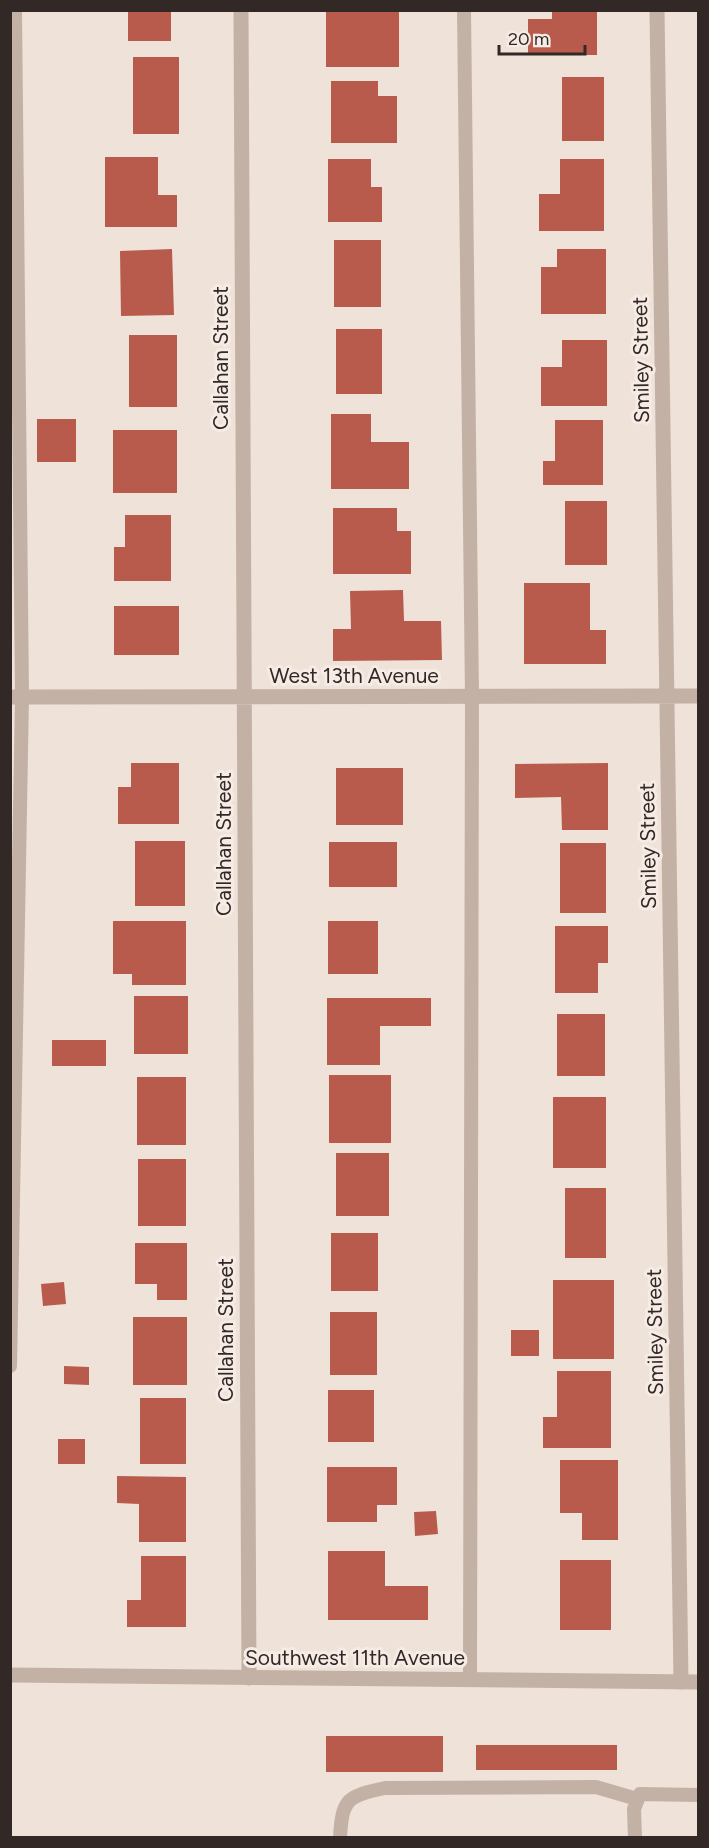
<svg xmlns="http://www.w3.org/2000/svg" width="709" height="1848" font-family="Figtree,sans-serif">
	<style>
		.building { fill: #b85b4c }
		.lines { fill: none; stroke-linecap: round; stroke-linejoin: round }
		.service { stroke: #c4b1a6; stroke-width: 14 }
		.minor { stroke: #c4b1a6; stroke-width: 15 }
		.tertiary { stroke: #c4b1a6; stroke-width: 15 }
		.labels { text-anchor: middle; stroke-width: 6; stroke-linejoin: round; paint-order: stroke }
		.street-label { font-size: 21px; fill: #322926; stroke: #f6ece5 }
	</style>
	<rect width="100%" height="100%" fill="#eee2d9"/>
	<path class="building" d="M128,10H171V41H128Z
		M326,10H399V67H326Z
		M552,10H597V55H528V19H552Z
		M133,57H179V134H133Z
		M562,77H604V141H562Z
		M331,81H378V96H397V143H331Z
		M105,157H158V195H177V227H105Z
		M328,159H371V187H382V222H328Z
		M560,159H604V231H539V194H560Z
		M334,240H381V307H334Z
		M172,249L174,315L121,316L120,251Z
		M557,249H606V314H541V267H557Z
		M336,329H382V394H336Z
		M129,335H177V407H129Z
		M562,340H607V406H541V367H562Z
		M331,414H371V442H409V489H331Z
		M37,419H76V462H37Z
		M555,420H603V485H543V461H555Z
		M113,430H177V493H113Z
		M565,501H607V565H565Z
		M333,508H397V531H411V574H333Z
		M125,515H171V581H114V547H125Z
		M524,583H590V630H606V664H524Z
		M403,590L404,621H441L442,660L333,661V629H351L350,591Z
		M114,606H179V655H114Z
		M131,763H179V824H118V787H131Z
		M608,763V830H562L561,797L515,798V764Z
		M336,768H403V825H336Z
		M135,841H185V906H135Z
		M329,842H397V887H329Z
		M560,843H606V913H560Z
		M113,921H186V985H132V974H113Z
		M328,921H378V974H328Z
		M555,926H608V963H598V993H555Z
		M134,996H188V1054H134Z
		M327,998H431V1026H380V1065H327Z
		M557,1014H605V1076H557Z
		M52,1040H106V1066H52Z
		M329,1075H391V1143H329Z
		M137,1077H186V1145H137Z
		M553,1097H606V1168H553Z
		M336,1153H389V1216H336Z
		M138,1159H186V1226H138Z
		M565,1188H606V1258H565Z
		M331,1233H378V1291H331Z
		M135,1243H187V1300H157V1284H135Z
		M553,1280H614V1359H553Z
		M64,1282L66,1304L43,1306L41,1284Z
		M330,1312H377V1375H330Z
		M133,1317H187V1385H133Z
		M511,1330H539V1356H511Z
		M64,1366L89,1367V1385L64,1384Z
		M557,1371H611V1448H543V1417H557Z
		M328,1390H374V1442H328Z
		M140,1398H186V1464H140Z
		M58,1439H85V1464H58Z
		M560,1460H618V1540H582V1513H560Z
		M327,1467H397V1505H377V1522H327Z
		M117,1476L186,1477V1542H139V1504L117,1503Z
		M436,1511L438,1534L415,1536L414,1512Z
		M328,1551H385V1586H428V1620H328Z
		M141,1556H186V1627H127V1600H141Z
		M560,1560H611V1630H560Z
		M326,1736H443V1772H326Z
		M476,1745H617V1770H476Z"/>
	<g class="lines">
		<path class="service" d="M464,10L472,696L470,1680
			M10,1366L22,697L15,10
			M340,1838C342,1798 348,1796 385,1788L596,1787L637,1799
			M635,1838L634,1809L640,1794L698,1795"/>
		<path class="minor" d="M241,10L249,1678
			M657,10L681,1682
			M10,697L698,696"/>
		<path class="tertiary" d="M10,1675L698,1682"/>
	</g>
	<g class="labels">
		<g class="street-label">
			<text transform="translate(221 358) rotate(-90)" y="7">Callahan Street</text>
			<text transform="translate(641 360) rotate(-91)" y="7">Smiley Street</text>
			<text x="354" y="683">West 13th Avenue</text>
			<text transform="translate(224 844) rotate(-90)" y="7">Callahan Street</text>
			<text transform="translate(648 846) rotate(-91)" y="7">Smiley Street</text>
			<text transform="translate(226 1330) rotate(-90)" y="7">Callahan Street</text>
			<text transform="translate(655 1332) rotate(-91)" y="7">Smiley Street</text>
			<text x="355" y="1665">Southwest 11th Avenue</text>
		</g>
	</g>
	<rect width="709" height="1848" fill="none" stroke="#322926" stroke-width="24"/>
	<path d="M499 45v9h86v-9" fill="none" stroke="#322926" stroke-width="3"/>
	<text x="508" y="45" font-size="18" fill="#322926" stroke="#f6ece5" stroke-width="4.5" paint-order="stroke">20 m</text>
</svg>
